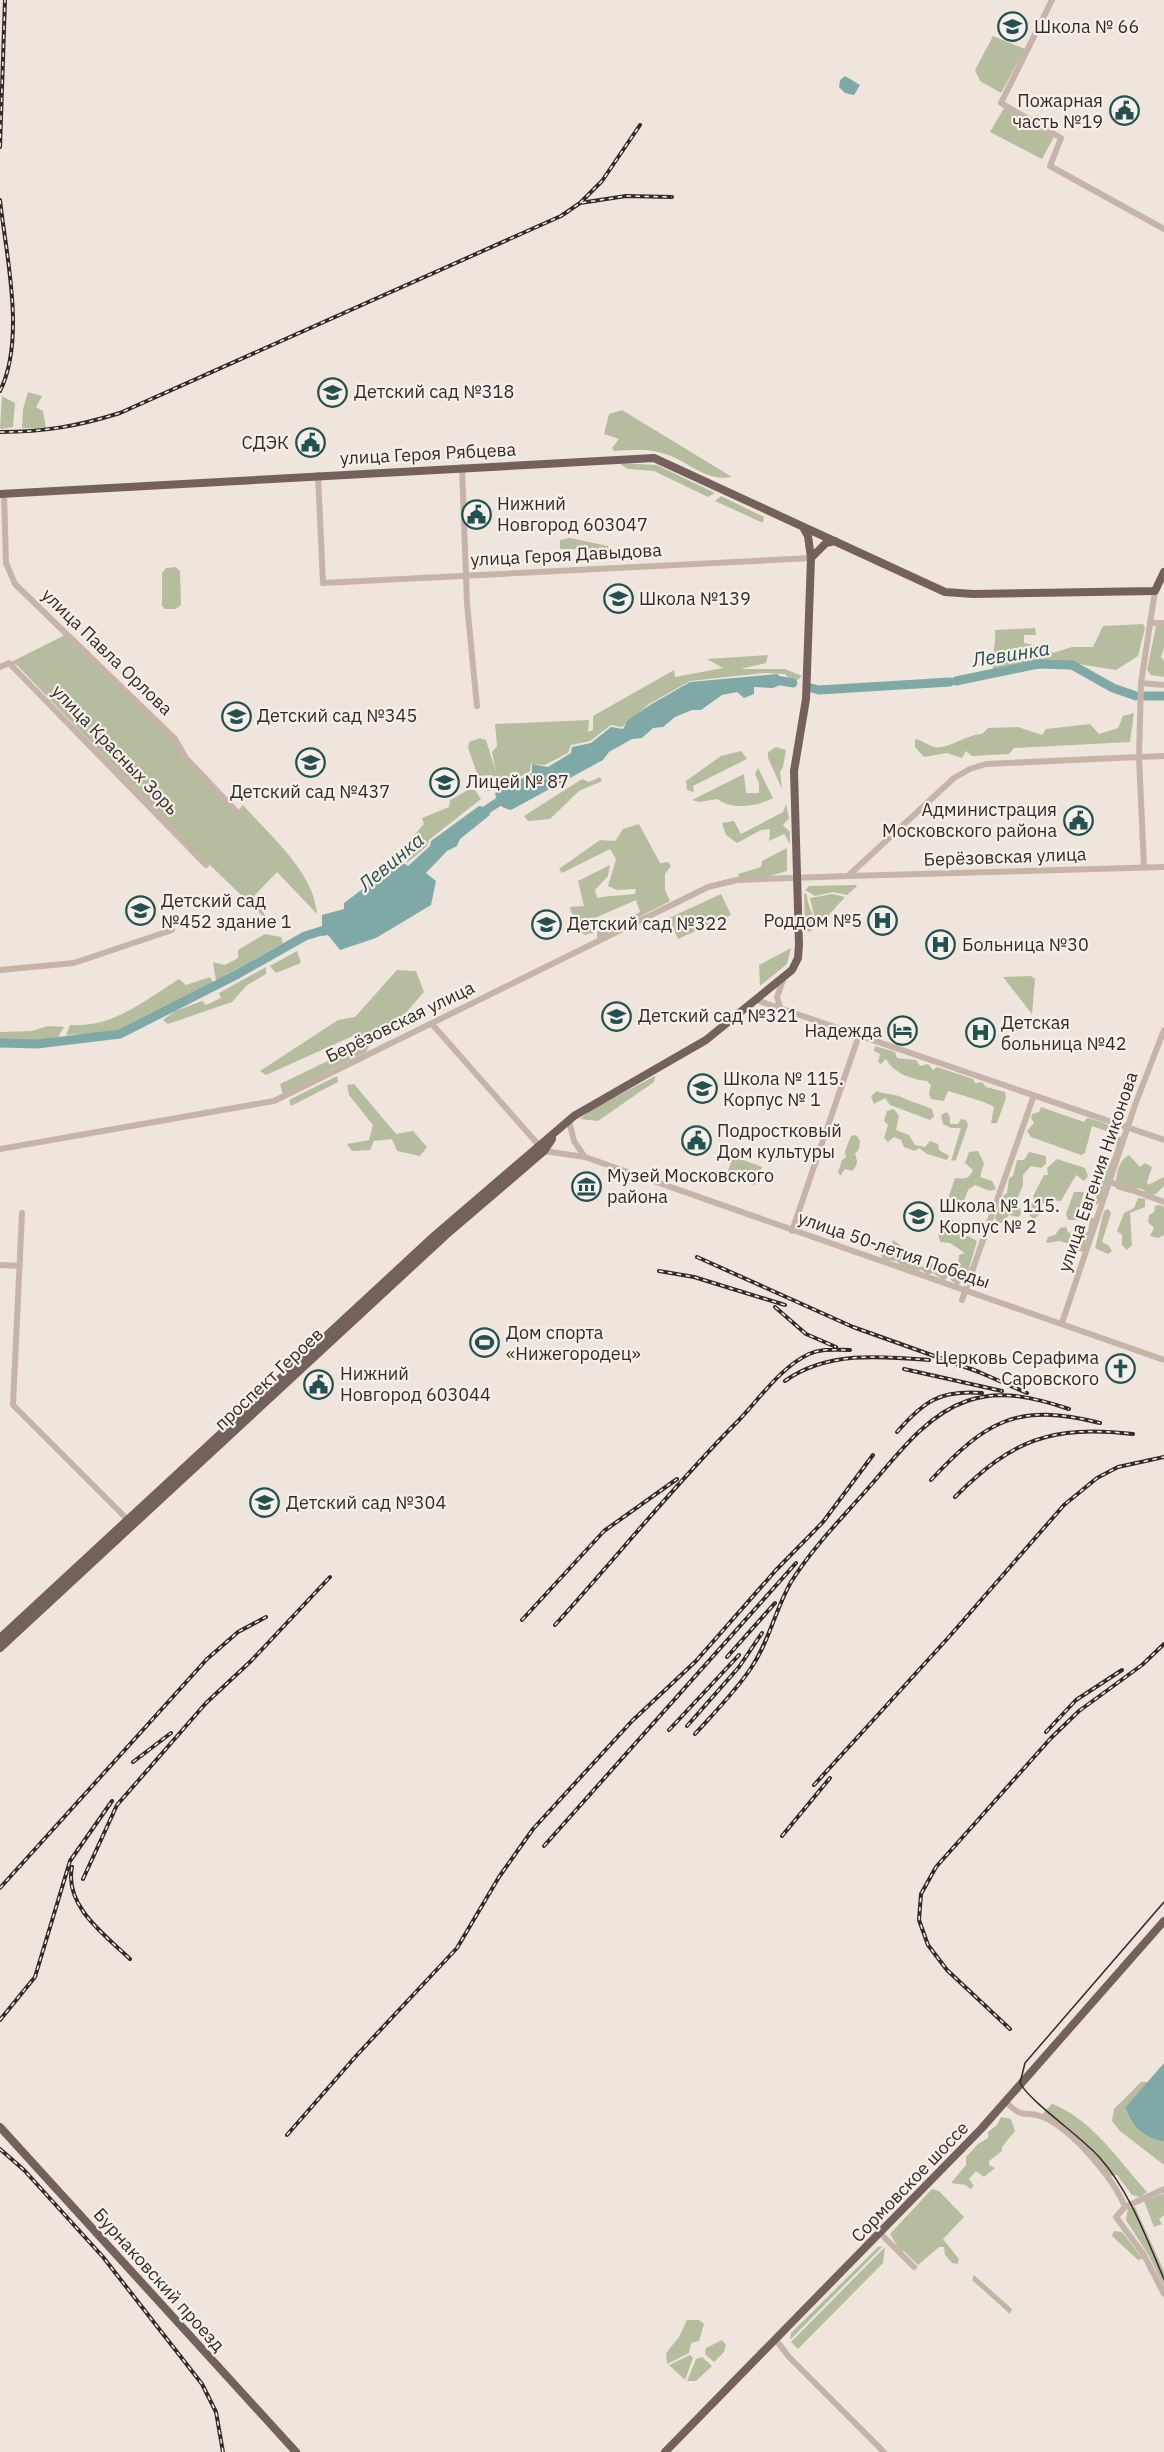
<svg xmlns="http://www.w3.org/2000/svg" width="1164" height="2452" font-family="'IBM Plex Sans',sans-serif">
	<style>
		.green { fill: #b6bd9e }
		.water { fill: #7fa9a7 }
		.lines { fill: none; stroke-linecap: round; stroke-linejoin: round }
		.river { stroke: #7fa9a7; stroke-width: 9 }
		.minor { stroke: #c6b4aa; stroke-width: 6 }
		.major { stroke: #75615b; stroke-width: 8 }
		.tram { stroke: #342b29; stroke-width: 1.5 }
		.rail-casing { stroke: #342b29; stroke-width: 4 }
		.rail { stroke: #f7efe9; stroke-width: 1.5; stroke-dasharray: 4.5; stroke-linecap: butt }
		.labels { text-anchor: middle; stroke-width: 4.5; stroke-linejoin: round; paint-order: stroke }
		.poi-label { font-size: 18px; fill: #342b29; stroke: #f7efe9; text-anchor: start }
		.street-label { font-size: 18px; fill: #342b29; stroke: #f7efe9 }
		.water-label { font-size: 20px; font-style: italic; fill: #235150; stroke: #f7efe9 }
	</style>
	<rect width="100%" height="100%" fill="#efe5dd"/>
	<path class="green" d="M993,36L1025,49L1001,93L980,81L975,70Z
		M1004,108L1054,137L1042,159L990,132Z
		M28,392L42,396L36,407L43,411L46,429L22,428L23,409Z
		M2,396L15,403L13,427L0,429Z
		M622,410L732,477C704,482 688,460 662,453C647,448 630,450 614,451L612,448L619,439L604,434L609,414Z
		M619,463L657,465L715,493L708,497L654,471L628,469Z
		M721,496L764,517L763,523L715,501Z
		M570,538L608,546L610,559L577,562L578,549H560V540Z
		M176,567L180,571L181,605L176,609H165L162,606V573L166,568Z
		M1143,624L1145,628L1138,656L1116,670L1072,663L1038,662L993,671C992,657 996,644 995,630L1035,628L1036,635H1024V643L1044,647L1053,653L1072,647H1093L1103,626Z
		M1156,626H1164V648L1161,657L1164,661V677L1151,675L1147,670Z
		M67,634L175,739L186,758L237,811L243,805C269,835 314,872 317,914L277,872L254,896L269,922L184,840L17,665L9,663Z
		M768,655L766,663L740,669H785L802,676L798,680L790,679L785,674L765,673L690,681L649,704L622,727L611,725L590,741L571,745L568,753L545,765L531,764L530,771L500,788L487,791L488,780L493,775L478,776L468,748L469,742L480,738L486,740L496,772L492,752L497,746L495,724L589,720L588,732L593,730V716L674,670L675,677L723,668L707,659Z
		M1134,713L1130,742L1014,748L1009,754L972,756L966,751L962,758L947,753L924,757L915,747V739C922,740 927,745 934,747C948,750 964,735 982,734L988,728L1018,727L1042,735L1046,729L1090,724L1099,734L1118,728L1123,716Z
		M776,747L786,750L783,767L780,772L782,789L768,758V752Z
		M741,751L747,759L693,786L694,792L687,790L686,781L721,756Z
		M758,768L773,798C756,807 733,810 717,799L700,802L692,800L744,774L746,793H759V783L755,774Z
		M600,777L602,781L579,791L550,819L528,821L524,816L582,779L589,782Z
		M468,790H475L481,799L429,840L427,846L407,863L408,842L424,824L422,818L449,807L450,800Z
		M786,804L789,818L783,825L790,832V844L784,834L769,841L770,829L761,830L737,843L726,835L722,823L734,821L741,834L783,812Z
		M639,824L660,863L668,862L671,866L665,874V890L670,901L597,939V932L640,912L636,900L588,921L593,933L584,935L580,930L577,917L571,913L570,907L584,906L578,881L610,865L608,876L595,890L597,898C610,895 621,896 635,894L636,889L617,890L608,886L616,859L610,849L562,873L559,869L600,840L615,841L623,829Z
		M787,848V871L770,876L739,878L738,874L761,867L762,861Z
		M809,886L856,885L857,886L847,895L833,892L815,896L805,890Z
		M804,893L807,895C807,908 820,921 810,932L805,930Z
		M721,894L731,915L678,939L669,918Z
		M832,894L845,897L817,928L810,898Z
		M265,934L281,937L283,943L216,981L213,962L225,965L238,958V950Z
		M791,948L787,964L760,986L759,965Z
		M297,951L301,963L276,973L270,966Z
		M266,967V974L246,986L232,1002L168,1024L163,1020L175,1011L202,1001L206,1005L221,998L219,993Z
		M397,970L416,971L424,992L396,1024L377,1031L366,1052L283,1094L280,1084L357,1047L353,1036L266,1075L260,1071L338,1020L355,1017Z
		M1031,976L1035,979L1032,1014L1003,977Z
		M210,977L213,982L120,1032L66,1035L70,1025C113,1028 144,1001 179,979L186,985Z
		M48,1026L64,1027L58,1037L36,1042L0,1041V1032L32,1031Z
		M875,1046L895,1052L897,1058L916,1060L920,1066L928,1064L933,1070L937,1067L973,1079L975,1083L982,1082L986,1087L1005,1092L1006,1098L997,1123H991L994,1107C988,1102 957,1094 948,1091L944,1101L931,1099L929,1094L931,1085L927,1081C913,1080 893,1073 886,1059L881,1064L878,1062L880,1054L874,1051Z
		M337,1076L338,1082L291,1106L289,1100Z
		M655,1076L654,1082L598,1121L580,1119L591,1110Z
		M354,1084L396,1134L413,1131L427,1147L420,1156L397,1151L392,1139L374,1141L370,1150L352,1151L347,1144L369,1140L373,1125L349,1095L347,1085Z
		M877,1091C884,1095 893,1093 901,1097C911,1102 921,1104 932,1109L934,1116L930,1120L890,1105L885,1098L874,1104L871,1096Z
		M1041,1107L1084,1122L1087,1118C1095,1120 1110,1123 1115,1131L1112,1133L1092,1126L1085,1153L1081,1155L1031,1137L1027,1131L1034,1123L1031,1118L1032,1114L1039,1112Z
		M894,1109L899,1116L896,1130L909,1135L915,1145L925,1147L930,1141L938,1144L939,1150L949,1156L947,1160L927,1154L919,1148L915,1151L904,1147L901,1140L894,1137L888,1142L884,1138L888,1125L884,1121L887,1111Z
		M947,1112L950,1117V1124H958L961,1119L966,1120L968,1125L956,1160L951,1161L961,1128H951L943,1124L941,1115Z
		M856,1135L860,1141L859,1149L855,1154C858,1162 858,1165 852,1171L845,1169L840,1176L838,1172L842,1160L846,1157L845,1151L851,1136Z
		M1122,1136L1110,1184L1104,1186L1103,1201L1096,1205C1094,1184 1118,1158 1117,1138Z
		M978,1151L984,1163L980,1177L992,1181L996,1189L990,1191L975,1185L968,1190L962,1206H954L949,1196L955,1178C964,1179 969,1180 973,1170L965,1163L969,1152Z
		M1029,1152L1046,1156V1164L1041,1168L1031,1166L1023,1175V1185L1015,1204L1020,1208L1021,1214L1018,1217L1009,1215L1002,1223H997L995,1217L1003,1196L1007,1193L1009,1178L1013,1176L1017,1160H1024Z
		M1129,1155L1140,1167L1145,1163L1152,1167L1147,1182L1148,1185L1164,1177V1186L1156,1194L1147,1196L1144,1190L1138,1188L1130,1193L1116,1189C1116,1176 1117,1162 1129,1155Z
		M733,1156L762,1167L755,1185L727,1174Z
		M1057,1159L1085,1168L1088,1176L1084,1181L1076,1175L1061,1201L1050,1200L1042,1204L1040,1214L1034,1219L1030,1216L1028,1206L1035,1201L1033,1196L1044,1175H1048L1047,1168Z
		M1074,1192H1084L1076,1220H1068L1066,1214Z
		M1138,1198L1145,1199V1207L1130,1213L1132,1245L1127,1250L1122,1245V1235L1117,1231L1124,1213L1134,1208Z
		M1160,1205L1164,1207V1235L1158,1238L1150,1236L1154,1228L1148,1222L1149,1215L1154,1212L1155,1206Z
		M1108,1209L1111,1213L1102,1242L1109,1246L1112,1251L1108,1254L1095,1248L1104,1211Z
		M949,1217L956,1223L955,1232H961L964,1238L968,1236L977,1241L968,1272L958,1286L950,1279L952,1271L958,1267L959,1255L965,1253L950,1243L940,1242L938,1234L944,1231V1222Z
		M1090,1218H1095L1090,1238L1085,1242L1087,1247L1085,1252L1073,1250L1071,1244L1059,1241L1046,1243L1048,1237L1055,1235L1060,1228L1066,1227L1068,1232L1077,1236L1088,1232Z
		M893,1240L907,1250L910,1263L922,1267L931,1264L939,1267L940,1272L947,1274L948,1277L944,1281L933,1273L927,1275L922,1270C914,1272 901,1268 897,1261L883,1260L881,1255L884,1248H891Z
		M1141,2082H1148L1125,2109C1133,2128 1143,2137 1164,2142V2165L1120,2131L1112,2121L1114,2109Z
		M1052,2104C1092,2119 1119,2161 1147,2192L1140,2197L1132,2195L1117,2175L1110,2176L1057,2123L1043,2113Z
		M1001,2117L1011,2119L1015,2131L1002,2147V2151L989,2161V2165L995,2168L984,2177L976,2171L969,2179L974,2186L970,2189L966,2185L951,2183L966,2165V2157L978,2144L988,2138V2132L997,2125Z
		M932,2189L939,2191L964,2217L943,2239L959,2259L958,2264L952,2263L945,2255L944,2247H939L918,2265L904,2251L901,2252L890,2234Z
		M1164,2193V2215L1159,2219L1162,2224L1154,2227L1144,2201Z
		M1135,2207L1164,2271V2287L1149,2256L1126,2220L1128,2208Z
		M1114,2231L1122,2232L1143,2259L1138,2260L1112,2236Z
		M883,2246L790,2340L791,2333L878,2247Z
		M885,2247L883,2263L798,2349L791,2342Z
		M974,2275L1012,2309L1010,2314L972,2280Z
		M687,2320H699L704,2324L699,2341L691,2343L689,2353L667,2364L666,2353L679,2337Z
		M722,2340L726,2345L724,2352L714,2362L705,2354L706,2348Z
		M690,2355L693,2358L685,2380L669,2365Z
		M702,2357L712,2366L696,2381H687L696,2359Z"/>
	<path class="water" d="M845,76L860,85L854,95L845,93L839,87L840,80Z
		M777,674L787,682L773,688L754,687V694L744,698L737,692L722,695L701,710H692L675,717L663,727L653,728L642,738L632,739L609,752L603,760L511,810C500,807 497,805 495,793L532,773V764L548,767L571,753L572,747L591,743L611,727L623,729L628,720L650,705L690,682Z
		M479,806L489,808L490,815L460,839L457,846L447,851L426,873L436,881L431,905L376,938L340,950L328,935L322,936V915L344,909V903L400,861L408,866L430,846L431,841Z
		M1164,2063V2142C1143,2137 1133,2128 1125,2108Z"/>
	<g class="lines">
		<path class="river" d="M776,680L793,683
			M956,681L1038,664L1072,665L1113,688L1136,696
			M811,688L819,690L950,682
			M1146,696H1164
			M480,814L506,797
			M0,1043L37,1044L120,1034L236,975L305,936L331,928"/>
		<path class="minor" d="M1052,0L1001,103L1061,138L1050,166L1164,229
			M462,467L467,604L477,706
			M318,475L323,583L811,558
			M4,493L6,563L15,584L175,739L186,758L237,812
			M1151,623H1164
			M0,667L9,663L206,865
			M1141,683L1164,685
			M1144,867L1139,757L1164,756
			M848,876L1164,867
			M0,970L74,963L172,930
			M756,1000L1164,1140
			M780,1007L777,997L783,980
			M432,1024L544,1151L585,1157L1164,1360
			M569,1121L574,1141L584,1156
			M0,1149L274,1101L708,887L737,880L848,876L954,778L970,769L986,764L1139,757L1141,683L1155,591
			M1110,1182L1164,1202
			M22,1213L13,1405L128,1520
			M792,1231L859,1035
			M0,1265L20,1266
			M962,1300L1034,1095
			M1062,1323L1135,1105L1164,1030
			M1006,2102C1026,2122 1024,2109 1043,2117C1072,2129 1114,2179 1125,2207
			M1164,2189L1125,2207L1116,2217L1144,2255L1164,2294
			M880,2233L914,2267
			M776,2340L789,2357L884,2452"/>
		<path class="major" d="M0,494L654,458L945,592L973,594L1155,591L1164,572
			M811,558L826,543L835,541
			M0,1638L434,1236L574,1116L706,1040L792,970L798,958L799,944L794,771L806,699L811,558L808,536L803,527
			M0,1648L446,1235L544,1151L552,1139
			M0,2127L296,2452
			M665,2452L982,2128L1164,1921"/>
		<path class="tram" d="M1164,1902L1025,2063L1020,2083C1031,2103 1081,2136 1100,2158C1130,2192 1146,2237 1164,2279"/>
		<defs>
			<path id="rail" d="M0,147L5,0
				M0,200C6,255 26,339 0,391
				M580,203L602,181L640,125
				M0,432C45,432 78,426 120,413L561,216L580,203L626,196L672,197
				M697,1257L853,1327L979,1372
				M659,1271L694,1277L785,1305
				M775,1307L806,1334L836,1347
				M904,1369L1002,1391
				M972,1369L1027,1393
				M785,1381C827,1351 881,1356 929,1360
				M897,1432C924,1401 940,1390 982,1393
				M931,1480C986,1421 1017,1402 1100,1423
				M955,1497C1013,1439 1051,1425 1133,1434
				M522,1620L604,1531L677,1479
				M555,1625C617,1557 674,1485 739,1420C760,1398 781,1367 809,1354C822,1348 836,1350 850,1350
				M727,1657L775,1603
				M687,1726L739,1667L762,1633
				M669,1730L739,1655
				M1046,1732L1076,1700L1122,1670
				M695,1734C714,1713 735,1692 751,1668C769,1642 775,1610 791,1582C811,1550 838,1522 863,1494C893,1461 923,1416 967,1401C1001,1389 1036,1398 1069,1409
				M133,1762L171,1733
				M814,1785L948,1638L1064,1505L1097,1478L1118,1467L1164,1457
				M782,1836L830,1778
				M544,1846L796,1563
				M72,1867C64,1906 105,1935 130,1959
				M83,1879L117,1805L206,1703L251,1661L330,1577
				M0,1888L207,1659L238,1632L266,1617
				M0,2020L35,1977L70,1861L112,1801
				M1010,2029L947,1970L928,1945L919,1920L921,1894L936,1867L1051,1738L1079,1711L1142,1665L1164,1644
				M287,2135L356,2056L457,1948L499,1877L533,1829L632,1721L696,1661L776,1570L823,1522L873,1455
				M0,2149L24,2170L103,2257L202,2384L216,2412L223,2452"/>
		</defs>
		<use href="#rail" class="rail-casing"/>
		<use href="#rail" class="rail"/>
	</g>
	<defs>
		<symbol id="school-ring" viewBox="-11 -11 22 22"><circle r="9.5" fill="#f7efe9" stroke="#235150" stroke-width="1.5"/><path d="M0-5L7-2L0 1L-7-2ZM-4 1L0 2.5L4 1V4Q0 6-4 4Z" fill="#235150"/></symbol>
		<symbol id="civic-ring" viewBox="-11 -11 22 22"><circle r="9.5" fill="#f7efe9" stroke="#235150" stroke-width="1.5"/><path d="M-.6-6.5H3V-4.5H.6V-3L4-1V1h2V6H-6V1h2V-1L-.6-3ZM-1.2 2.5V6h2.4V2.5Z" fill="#235150"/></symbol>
		<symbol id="hospital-ring" viewBox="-11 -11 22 22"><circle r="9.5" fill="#f7efe9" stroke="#235150" stroke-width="1.5"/><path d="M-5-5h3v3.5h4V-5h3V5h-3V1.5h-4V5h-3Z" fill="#235150"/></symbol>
		<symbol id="hotel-ring" viewBox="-11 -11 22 22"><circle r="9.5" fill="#f7efe9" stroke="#235150" stroke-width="1.5"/><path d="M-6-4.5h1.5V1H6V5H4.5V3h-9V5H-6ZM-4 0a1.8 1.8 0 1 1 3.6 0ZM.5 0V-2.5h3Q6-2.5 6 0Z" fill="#235150"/></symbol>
		<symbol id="museum-ring" viewBox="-11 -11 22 22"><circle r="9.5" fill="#f7efe9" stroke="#235150" stroke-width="1.5"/><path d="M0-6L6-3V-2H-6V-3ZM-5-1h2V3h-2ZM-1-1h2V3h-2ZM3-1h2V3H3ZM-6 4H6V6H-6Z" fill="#235150"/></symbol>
		<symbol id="stadium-ring" viewBox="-11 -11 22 22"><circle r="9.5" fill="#f7efe9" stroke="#235150" stroke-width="1.5"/><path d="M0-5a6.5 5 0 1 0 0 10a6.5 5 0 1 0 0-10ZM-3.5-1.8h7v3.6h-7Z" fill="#235150"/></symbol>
		<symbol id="church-ring" viewBox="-11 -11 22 22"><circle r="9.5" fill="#f7efe9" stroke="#235150" stroke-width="1.5"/><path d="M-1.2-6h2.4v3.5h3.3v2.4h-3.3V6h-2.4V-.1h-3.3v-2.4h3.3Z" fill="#235150"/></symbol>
	</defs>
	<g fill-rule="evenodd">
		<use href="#school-ring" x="996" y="10" width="33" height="33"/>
		<use href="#civic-ring" x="1108" y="94" width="33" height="33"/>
		<use href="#school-ring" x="316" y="376" width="33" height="33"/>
		<use href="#civic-ring" x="294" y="426" width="33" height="33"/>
		<use href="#civic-ring" x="460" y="498" width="33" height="33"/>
		<use href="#school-ring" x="602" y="582" width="33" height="33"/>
		<use href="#school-ring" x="220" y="700" width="33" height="33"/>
		<use href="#school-ring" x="294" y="746" width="33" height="33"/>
		<use href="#school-ring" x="428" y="766" width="33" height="33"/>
		<use href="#civic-ring" x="1062" y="804" width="33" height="33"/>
		<use href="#school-ring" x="124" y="894" width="33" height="33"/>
		<use href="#hospital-ring" x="866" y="904" width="33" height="33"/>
		<use href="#school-ring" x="530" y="908" width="33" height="33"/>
		<use href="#hospital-ring" x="924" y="928" width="33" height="33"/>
		<use href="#school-ring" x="600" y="1000" width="33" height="33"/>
		<use href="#hotel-ring" x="886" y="1014" width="33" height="33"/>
		<use href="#hospital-ring" x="964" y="1016" width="33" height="33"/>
		<use href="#school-ring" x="686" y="1072" width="33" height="33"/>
		<use href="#civic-ring" x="680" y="1124" width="33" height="33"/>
		<use href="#museum-ring" x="570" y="1170" width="33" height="33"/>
		<use href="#school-ring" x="902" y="1200" width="33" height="33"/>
		<use href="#stadium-ring" x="468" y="1326" width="33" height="33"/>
		<use href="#church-ring" x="1104" y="1352" width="33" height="33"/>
		<use href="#civic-ring" x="302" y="1368" width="33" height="33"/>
		<use href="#school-ring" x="248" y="1486" width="33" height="33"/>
	</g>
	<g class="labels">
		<g class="poi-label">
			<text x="1034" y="33">Школа № 66</text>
			<text x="1103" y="107" text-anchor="end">Пожарная<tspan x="1103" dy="21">часть №19</tspan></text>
			<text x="354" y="398">Детский сад №318</text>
			<text x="289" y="449" text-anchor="end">СДЭК</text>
			<text x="497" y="510">Нижний<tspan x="497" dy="21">Новгород 603047</tspan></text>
			<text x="639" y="605">Школа №139</text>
			<text x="257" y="722">Детский сад №345</text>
			<text x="466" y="788">Лицей № 87</text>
			<text x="310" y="798" text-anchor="middle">Детский сад №437</text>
			<text x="1057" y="816" text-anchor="end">Администрация<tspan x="1057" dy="21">Московского района</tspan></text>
			<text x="161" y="907">Детский сад<tspan x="161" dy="21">№452 здание 1</tspan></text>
			<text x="862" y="927" text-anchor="end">Роддом №5</text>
			<text x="567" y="930">Детский сад №322</text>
			<text x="962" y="951">Больница №30</text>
			<text x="638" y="1022">Детский сад №321</text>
			<text x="1001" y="1029">Детская<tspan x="1001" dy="21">больница №42</tspan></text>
			<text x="882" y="1037" text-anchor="end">Надежда</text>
			<text x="723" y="1085">Школа № 115.<tspan x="723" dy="21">Корпус № 1</tspan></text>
			<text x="717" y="1137">Подростковый<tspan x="717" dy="21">Дом культуры</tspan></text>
			<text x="607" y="1182">Музей Московского<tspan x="607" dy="21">района</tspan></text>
			<text x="939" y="1212">Школа № 115.<tspan x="939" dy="21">Корпус № 2</tspan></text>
			<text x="506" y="1339">Дом спорта<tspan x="506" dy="21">«Нижегородец»</tspan></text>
			<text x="1099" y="1364" text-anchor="end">Церковь Серафима<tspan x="1099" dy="21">Саровского</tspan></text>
			<text x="340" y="1380">Нижний<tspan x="340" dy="21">Новгород 603044</tspan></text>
			<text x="286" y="1509">Детский сад №304</text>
		</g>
		<g class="street-label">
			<text transform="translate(428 454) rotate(-3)" y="6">улица Героя Рябцева</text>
			<text transform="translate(566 555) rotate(-3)" y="6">улица Героя Давыдова</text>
			<text transform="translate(107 652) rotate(44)" y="6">улица Павла Орлова</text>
			<text transform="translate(115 750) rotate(46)" y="6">улица Красных Зорь</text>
			<text transform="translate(1005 857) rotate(-2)" y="6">Берёзовская улица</text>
			<text transform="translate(400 1022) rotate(-26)" y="6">Берёзовская улица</text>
			<text transform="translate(1098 1172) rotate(-71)" y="6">улица Евгения Никонова</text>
			<text transform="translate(894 1250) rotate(19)" y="6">улица 50-летия Победы</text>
			<text transform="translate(269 1379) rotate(-43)" y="6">проспект Героев</text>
			<text transform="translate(910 2182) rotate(-46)" y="6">Сормовское шоссе</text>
			<text transform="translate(159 2280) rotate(48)" y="6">Бурнаковский проезд</text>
		</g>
		<g class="water-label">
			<text transform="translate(1011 654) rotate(-9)" y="7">Левинка</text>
			<text transform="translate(391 862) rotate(-40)" y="7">Левинка</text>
		</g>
	</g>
</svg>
